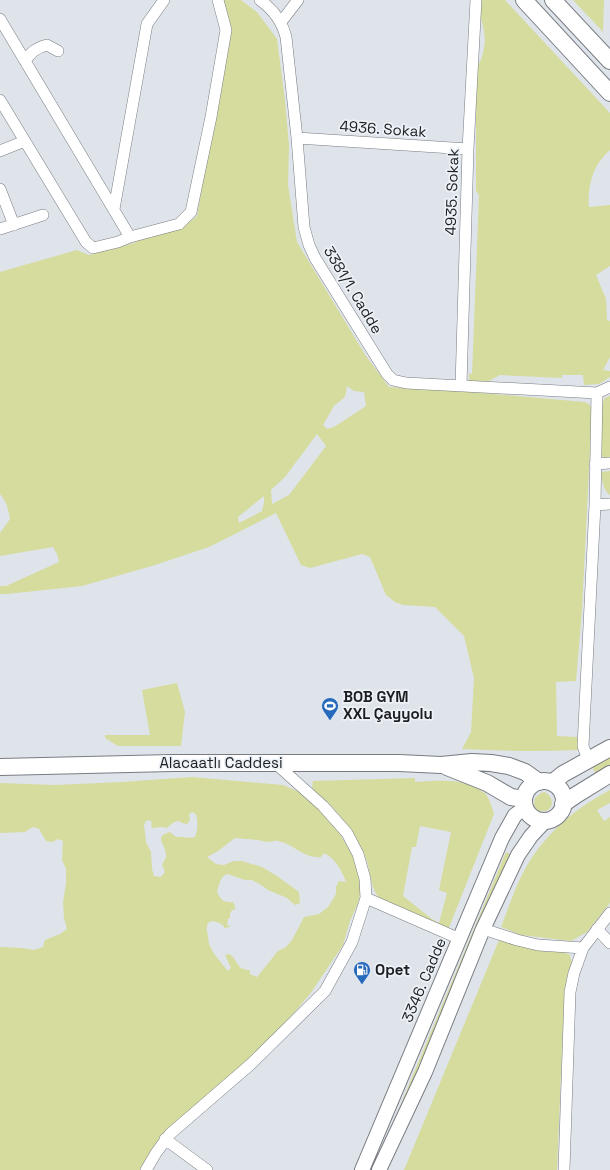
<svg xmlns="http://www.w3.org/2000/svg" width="610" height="1170" font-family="'Space Grotesk',sans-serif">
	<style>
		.green { fill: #d5dc9d; fill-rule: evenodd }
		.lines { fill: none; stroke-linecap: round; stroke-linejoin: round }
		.minor-casing { stroke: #787c82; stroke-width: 12 }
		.tertiary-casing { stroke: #787c82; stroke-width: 16 }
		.secondary-casing { stroke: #787c82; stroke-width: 18 }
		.minor { stroke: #fff; stroke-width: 11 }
		.tertiary { stroke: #fff; stroke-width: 14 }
		.secondary { stroke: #fff; stroke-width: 16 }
		.labels { text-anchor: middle; stroke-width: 3.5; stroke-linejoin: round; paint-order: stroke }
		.street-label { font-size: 15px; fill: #1d1e21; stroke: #edf1f8 }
		.poi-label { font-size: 15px; font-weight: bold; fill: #1d1e21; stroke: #edf1f8; text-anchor: start }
	</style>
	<rect width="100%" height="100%" fill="#dfe4eb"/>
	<path class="green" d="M222,0H241L257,12L277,39L285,100L289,146L288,185L297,242L366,356L389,387L458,391L585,402L590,405L592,409L582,610L576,681L556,682L557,736L577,737L578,750C539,752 501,751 462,749L471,732L474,678L464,636L435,607L403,605L395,602L386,595L370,557L362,554L310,568L301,565L276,513L209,547L155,565L82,586L7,594H0V586H6L59,562L57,554L53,547L0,556V533L10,519C8,509 7,502 0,494V272L77,250L89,255L134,243L141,238L182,228L197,216L229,30ZM347,386L354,391L364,392L366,406L334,427L327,429L323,425L334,406L345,397ZM317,434L326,446L289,495L272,504L271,490L285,477ZM264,496V503L262,511L239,523L238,517Z
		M479,0H505L610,113V150C593,164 587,187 589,207L610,205V266L596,275L606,299L607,320L610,321V357L603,370L610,371V377L599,384L584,385L583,375H562V378L500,375L487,382L469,384V373L472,374L479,195L476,191V69C486,53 487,37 481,19H478Z
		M573,0H604L603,32Z
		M610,396V459L603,457L599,452L601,405L605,398Z
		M610,471V495C603,490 602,480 601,472Z
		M177,683L185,712L181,746H118L105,738V735H150L142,690Z
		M610,757V767L596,775L592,766Z
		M192,777L283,785L297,791L316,806L338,831L355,859L362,886L358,903L350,921L343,945L310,994L294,1013L246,1064L141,1170H0V947L22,948L34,950L43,947L45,940L60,934L67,929L64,918L63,902L66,884V869L62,860L63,841L58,839L52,842L46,841L39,829L33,827L25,832L0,833V783L55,785L122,782ZM192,812L196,814C198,821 198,830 195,837C188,839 182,836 176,837L170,832C152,837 167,845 166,856C166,859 163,862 162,865L165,872L161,877L154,876L152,869L151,852L146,842L144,825L146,821L148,820L151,821L152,823L151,824L152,828L163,827L167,828C171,825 173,821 179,821L182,823L187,824L190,820L189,814ZM235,838C242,839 249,839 257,840C260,840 263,841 266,842C270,842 274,840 278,841C294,844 304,859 321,857L324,853C335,858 342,871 346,882L339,881L336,887V894L328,907L319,914L304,917L292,940L286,947L278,951L257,977L250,974V970C235,970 240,961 229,954L225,955L231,968L228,971C222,963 214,956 210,946C208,943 209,940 208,937C208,933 206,931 207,927C208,917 219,922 224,926V928L230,927V926L227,925L228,919L230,918V914L232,910H235V906L233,902C222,902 222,901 217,892C219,885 220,877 227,874L245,880H252L261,885L268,890L287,898L295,905L300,903L299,892L277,876L262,867L242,861H234L224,865L216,864L207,857L218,851Z
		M415,778V782C436,781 459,778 478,789C481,791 484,792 486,794C490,801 492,807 494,814L448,930L380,899C370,888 371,875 367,861C364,854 360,846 356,839C348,825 337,811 325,800C320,796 316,793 312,787L313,781ZM420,826L451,832L439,890L447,893L439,923L432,919L403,896L412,847H416Z
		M610,790V803L597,810L604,821L610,817V903L587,932L571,941L521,935L501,927C508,909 514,890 523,873C542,836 574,809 610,790Z
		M544,792C553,795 555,807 546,811C545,811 539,811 538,811L534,805L535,798L541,793Z
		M506,852L510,854L403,1112L401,1113L398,1111Z
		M499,940C516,945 534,951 552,952C558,952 565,951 570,955L572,964L567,977L564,1002L557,1170H404Z"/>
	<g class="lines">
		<defs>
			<path id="minor" d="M260,0C274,10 282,21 286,37L297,138L304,227L309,245L315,258L387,374L393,380L406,383L597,393L610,387
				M0,19L130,237
				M281,22L298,0
				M25,61C31,52 36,48 47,45L58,51
				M0,100L86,242L93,248L118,242L130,237L179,224L191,212L211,117L226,30L218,0
				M297,138L468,149
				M0,151L25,141
				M0,189L14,225
				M114,209L147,24L164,0
				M0,229L43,215
				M461,386L468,149L476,0
				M595,464L610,463
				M595,505L610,504
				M588,760L583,746L595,505L597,393
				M366,898L460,939
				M483,929L517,940L538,945L583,948
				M597,929L610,943
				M165,1139L207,1170
				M146,1170L156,1153L170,1134L251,1064L325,991L352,942L366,898L365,879L358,854L347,833L323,806L275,763
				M564,1170L570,992L574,973L583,948L610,913"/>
			<path id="tertiary" d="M362,1170L502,838L515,815L525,808
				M379,1170L425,1072L483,929L518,855L531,836L545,821"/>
			<path id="secondary" d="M524,0L610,93
				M553,0L610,61
				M0,767L172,763H399L441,765L472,762L491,763L509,766L525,772L539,782
				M447,767L487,783L511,797L524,799
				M524 801a20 20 0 1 1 40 0a20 20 0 1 1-40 0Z
				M552,783L563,774L610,748
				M563,804L576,795L610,774"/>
		</defs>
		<use href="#minor" class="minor-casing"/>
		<use href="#tertiary" class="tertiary-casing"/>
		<use href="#secondary" class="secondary-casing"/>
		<use href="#minor" class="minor"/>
		<use href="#tertiary" class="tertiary"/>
		<use href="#secondary" class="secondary"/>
	</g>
	<defs>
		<symbol id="stadium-pin" viewBox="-11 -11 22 30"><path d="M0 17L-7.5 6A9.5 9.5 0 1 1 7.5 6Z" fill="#2769ba" stroke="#edf1f8"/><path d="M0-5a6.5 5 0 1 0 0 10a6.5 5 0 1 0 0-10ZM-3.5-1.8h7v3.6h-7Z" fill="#fff"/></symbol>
		<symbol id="fuel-pin" viewBox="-11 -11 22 30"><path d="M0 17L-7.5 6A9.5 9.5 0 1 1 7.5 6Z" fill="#2769ba" stroke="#edf1f8"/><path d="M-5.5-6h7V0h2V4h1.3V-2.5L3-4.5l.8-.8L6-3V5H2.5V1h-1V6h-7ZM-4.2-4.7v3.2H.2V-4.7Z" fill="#fff"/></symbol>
	</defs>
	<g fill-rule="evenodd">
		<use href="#stadium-pin" x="320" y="696" width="20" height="27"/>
		<use href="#fuel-pin" x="352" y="960" width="20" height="27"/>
	</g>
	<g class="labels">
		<g class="street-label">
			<text transform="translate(383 129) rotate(4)" y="5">4936. Sokak</text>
			<text transform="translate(452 192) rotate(-88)" y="5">4935. Sokak</text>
			<text transform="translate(353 290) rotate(59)" y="5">3381/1. Cadde</text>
			<text x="221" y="768">Alacaatlı Caddesi</text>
			<text transform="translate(424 980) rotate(-67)" y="5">3346. Cadde</text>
		</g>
		<g class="poi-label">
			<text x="343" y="702">BOB GYM<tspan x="343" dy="17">XXL Çayyolu</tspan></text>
			<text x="375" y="975">Opet</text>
		</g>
	</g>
</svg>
